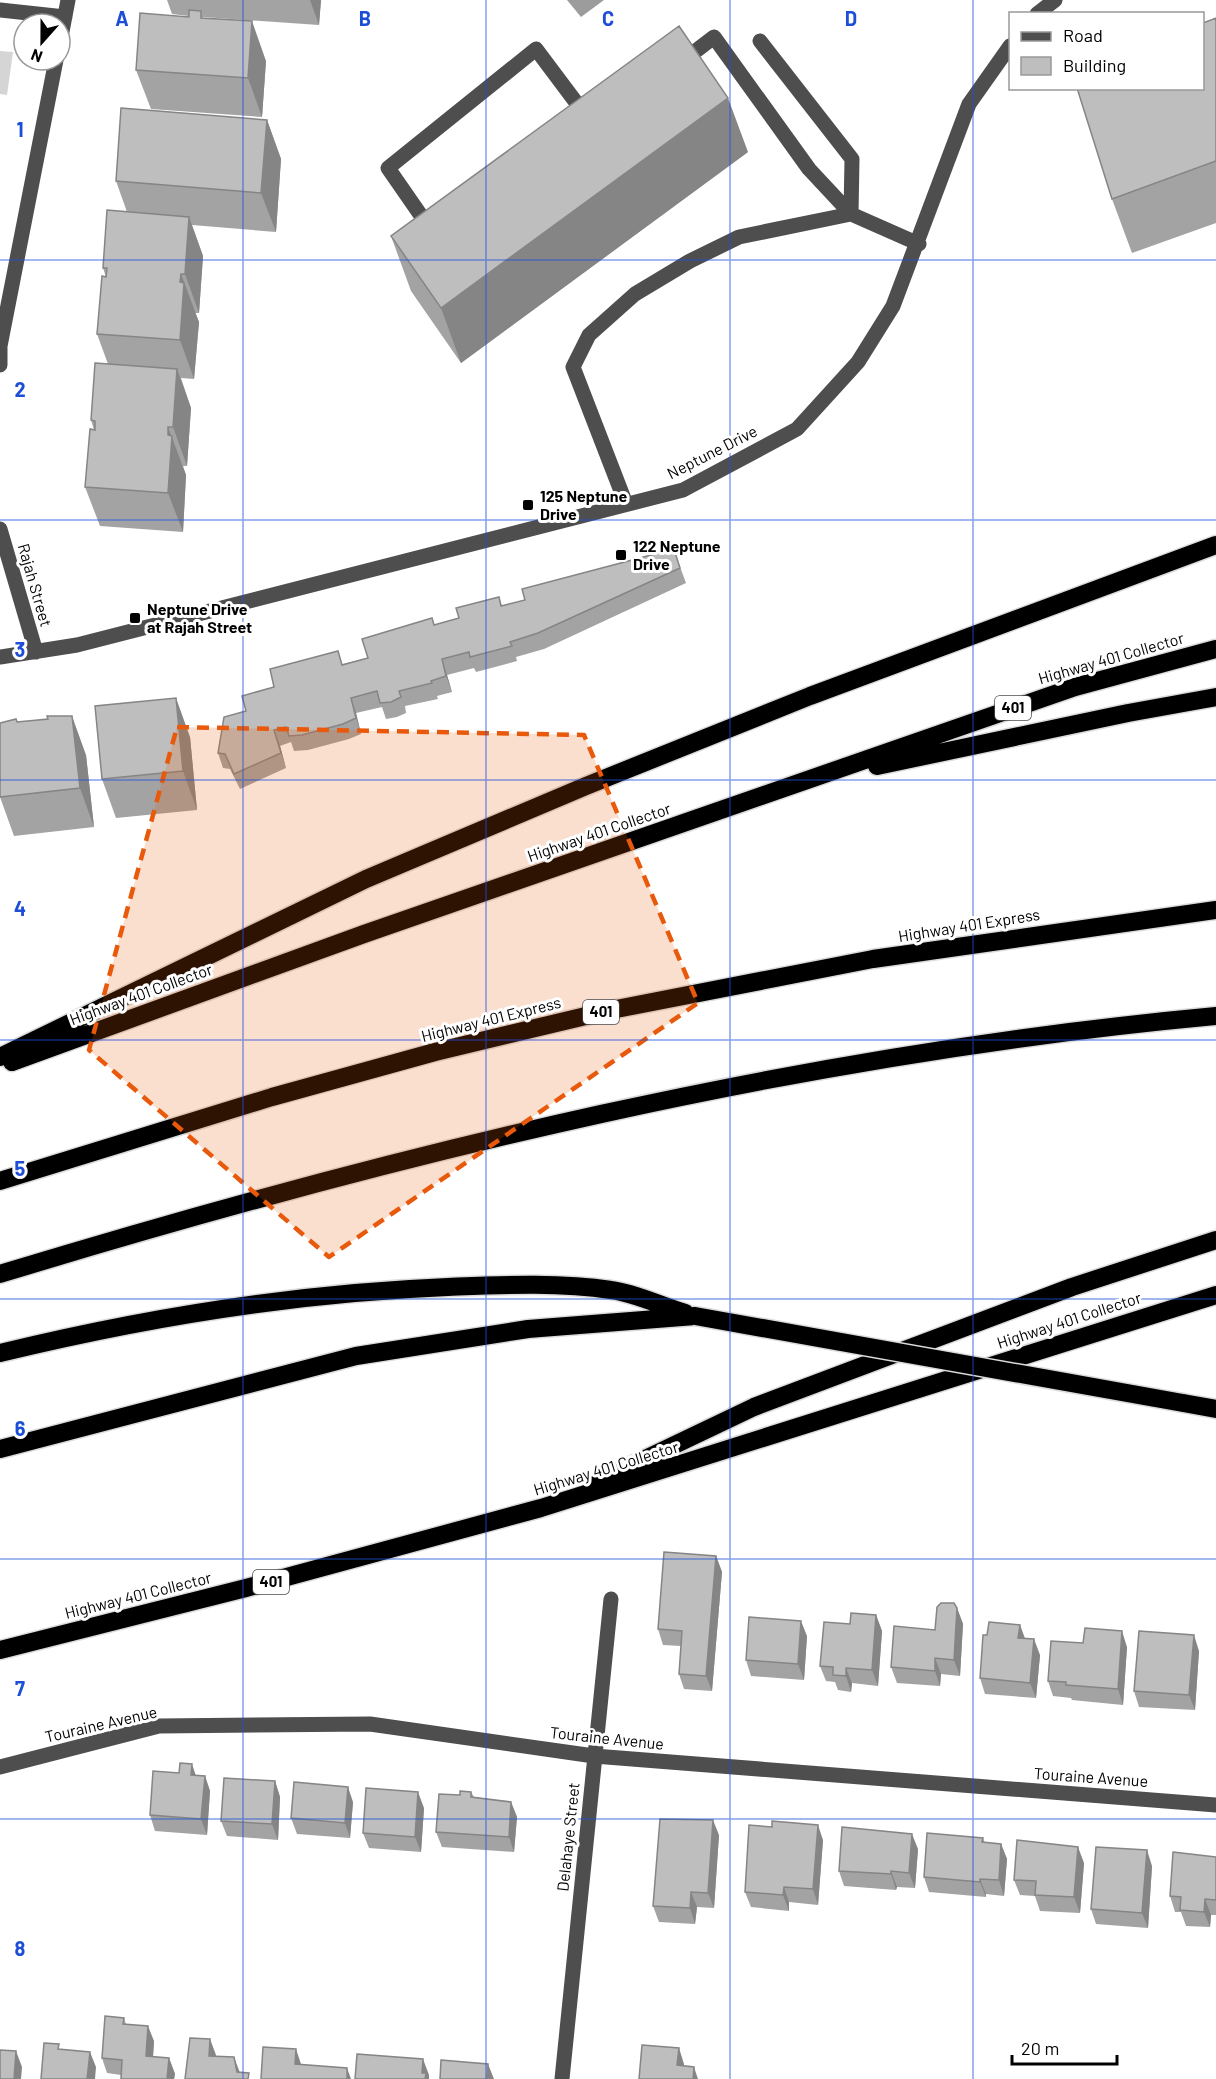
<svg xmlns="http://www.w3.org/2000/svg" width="1216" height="2079" font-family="Barlow,sans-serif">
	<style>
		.green { fill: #d5d5d5 }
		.water { fill: #9c9c9c }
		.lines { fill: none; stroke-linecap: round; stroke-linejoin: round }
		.highway-casing { stroke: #dbdbdb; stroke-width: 21 }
		.minor { stroke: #4e4e4e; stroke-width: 15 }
		.highway { stroke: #000; stroke-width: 18 }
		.highway-bridge-casing { stroke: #dbdbdb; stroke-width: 21; stroke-linecap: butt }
		.highway-bridge { stroke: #000; stroke-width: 18 }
		.wall { fill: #a3a3a3 }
		.shaded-wall { fill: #858585 }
		.building { fill: #bebebe; stroke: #858585; stroke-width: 1.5 }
		.marked { fill: #e8590c; fill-opacity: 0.2; stroke: #e8590c; stroke-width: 4.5; stroke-dasharray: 12 8; stroke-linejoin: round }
		.grid { fill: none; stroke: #1d4ed8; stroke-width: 1.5; stroke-opacity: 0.55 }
		.poi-dot { fill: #000; stroke: #fff; stroke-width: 2 }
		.labels { text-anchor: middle; stroke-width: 6; stroke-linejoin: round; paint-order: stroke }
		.shield { fill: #fff; stroke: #4c4c4c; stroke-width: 1.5 }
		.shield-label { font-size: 15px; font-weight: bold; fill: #000 }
		.street-label { font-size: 16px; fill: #000; stroke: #fff }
		.poi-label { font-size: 16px; font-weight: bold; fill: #000; stroke: #fff; text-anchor: start }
		.grid-label { font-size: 20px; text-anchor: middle; font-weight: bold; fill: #1d4ed8; stroke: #fff; stroke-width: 6; stroke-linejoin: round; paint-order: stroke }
	</style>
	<rect width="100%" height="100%" fill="#fff"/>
	<path class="green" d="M0,51L13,52L7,95L0,94Z"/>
	<path class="water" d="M567,0H604L581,17Z"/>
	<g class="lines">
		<defs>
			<path id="highway" d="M877,766L1128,713L1216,697
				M0,1057L366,879L586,786L810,696L1216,545
				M12,1062L364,934L1075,687L1216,649
				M0,1181L272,1097L435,1052L611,1010L873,959L1216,910
				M0,1274C397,1153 802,1054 1216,1016
				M0,1353C148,1317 296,1293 448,1287C500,1285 559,1282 611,1290C635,1293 661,1306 685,1313
				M1183,1403L1216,1409
				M0,1449L356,1356L528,1329L695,1316
				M599,1481L754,1407L1072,1287L1216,1240
				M0,1650L246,1588L541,1508L1216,1295"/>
		</defs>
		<use href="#highway" class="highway-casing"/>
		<path class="minor" d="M0,10L65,17
			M1037,14L1055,0
			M760,41L852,159L851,214L919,244
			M60,42L68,0
			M680,63L714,37L809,169L851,214
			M431,230L388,168L536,49L587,117
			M0,365V346L56,60
			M626,504L573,367L589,335L635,294L690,261L739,237L851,214
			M0,529L36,652
			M0,657L77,645L683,490L797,429L858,362L893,306L969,104L1010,46
			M0,1767L159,1726L370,1724L594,1756L1216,1805
			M562,2079L611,1599"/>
		<use href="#highway" class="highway"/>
		<defs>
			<path id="highway-bridge" d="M695,1316L1183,1403"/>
		</defs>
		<use href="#highway-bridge" class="highway-bridge-casing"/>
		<use href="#highway-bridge" class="highway-bridge"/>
	</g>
	<path class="wall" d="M167,0H321L319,25L203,17V18L266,61L262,117L151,109L136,70L189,17V16L172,14Z
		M1216,18V223L1132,253L1112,199Z
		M267,120L281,159L276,232L192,225L203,256L199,313H195L199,322L194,379L181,378L191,408L187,466H183L186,475L183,532L100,526L85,487L94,430L91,420L108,364L97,334L106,277L103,268L127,212L116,181Z
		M748,152L461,363L411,291L391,236Z
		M679,564L686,583L544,649L516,657L517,661L476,672L474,668L447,675L452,692L437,696L438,699L405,706L406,713L397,717L386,719L382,707L356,713L361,734L349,739L308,750L294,751L291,742L280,746L286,768L240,789L230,769L223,768L218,753L246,711L343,664L368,658L434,625L459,618L499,597L502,606Z
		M17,722L86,755L94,827L14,836L0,797Z
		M190,737L197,810L116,818L102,779Z
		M716,1556L722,1572L712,1691L684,1689L679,1674L681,1646L663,1645L658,1629Z
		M957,1608L963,1624L960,1676L941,1674L940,1686L897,1683L891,1667L935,1630Z
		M876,1615L882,1631L878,1686L852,1683L851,1692L838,1690L835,1682L826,1681L820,1666L850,1624Z
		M1020,1625L1025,1638L1040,1655L1036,1698L985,1694L980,1678L987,1635Z
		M807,1636L804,1680L751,1676L746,1660Z
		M1127,1647L1123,1705L1072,1700L1071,1698L1053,1696L1048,1681Z
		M1199,1651L1195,1710L1139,1707L1134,1691Z
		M179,1773L205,1776L210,1791L207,1835L155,1831L150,1815Z
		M275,1781L280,1797L278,1840L227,1836L221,1821Z
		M471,1792L474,1797L511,1802L517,1817L514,1852L442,1847L436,1832L460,1795Z
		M353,1802L350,1838L297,1834L291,1818Z
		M424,1808L421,1852L369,1848L363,1833Z
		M719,1835L714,1908L697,1907L695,1924L659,1922L653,1906Z
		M983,1838L985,1843L1001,1844L1007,1859L1004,1896L986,1894V1897L929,1892L924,1877Z
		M823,1840L818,1905L789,1902V1911L751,1907L745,1892Z
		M918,1849L915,1888L897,1887L896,1890L844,1886L839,1871Z
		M1216,1857V1915H1211L1210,1927L1186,1926L1181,1912H1175L1170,1896Z
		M1084,1863L1080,1913L1040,1911L1035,1896L1020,1895L1014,1880Z
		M1152,1866L1148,1928L1096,1924L1091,1909Z
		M124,2018L126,2024L154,2041L153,2057L169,2058L175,2074L174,2079H121V2075L107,2073L102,2058Z"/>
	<path class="shaded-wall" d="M310,0H321L319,25Z
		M252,21L266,61L262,117L248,78Z
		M728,98L748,152L461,363L441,308Z
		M267,120L281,159L276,232L261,193Z
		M189,217L203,256L199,313L185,274Z
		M181,274L199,322L194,379L180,340V282Z
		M177,369L191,408L187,466L173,427Z
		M168,427L186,475L183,532L168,493Z
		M442,659L447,675L452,692L446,676Z
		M176,698L190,737L197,810L183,771Z
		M351,698L356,713L361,734L356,718Z
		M72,716L86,755L94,827L80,788Z
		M274,730L280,746L286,768L281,753Z
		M716,1556L722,1572L712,1691L706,1676Z
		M957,1608L963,1624L960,1676L954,1660Z
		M876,1615L882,1631L878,1686L872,1670Z
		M801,1621L807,1636L804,1680L798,1664Z
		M1020,1625L1025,1640L1018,1638Z
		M1122,1631L1127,1647L1123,1705L1118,1689Z
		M1194,1635L1199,1651L1195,1710L1189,1695Z
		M1034,1639L1040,1655L1036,1698L1030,1683Z
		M935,1658L941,1674L940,1686L935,1671Z
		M846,1668L852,1683L851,1692L846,1676Z
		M192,1764L197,1779L191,1775Z
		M205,1776L210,1791L207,1835L201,1819Z
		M275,1781L280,1797L278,1840L272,1824Z
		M348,1787L353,1802L350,1838L345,1823Z
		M418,1792L424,1808L421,1852L415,1837Z
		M511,1802L517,1817L514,1852L509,1837Z
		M713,1820L719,1835L714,1908L708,1893Z
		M818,1825L823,1840L818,1905L813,1889Z
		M912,1834L918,1849L915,1888L909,1873Z
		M1001,1844L1007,1859L1004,1896L999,1880Z
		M1078,1847L1084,1863L1080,1913L1074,1897Z
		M1147,1850L1152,1866L1148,1928L1142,1913Z
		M891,1871L897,1887L896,1890L891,1874Z
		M980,1879L986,1894V1897L980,1882Z
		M784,1887L789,1902V1911L783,1895Z
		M691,1892L697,1907L695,1924L690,1908Z
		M1205,1899L1211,1915L1210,1927L1204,1912Z
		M148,2026L154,2041L152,2072L146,2056Z
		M210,2039L216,2055L214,2071L209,2056Z
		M679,2048L684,2064L683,2079L677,2065Z
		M296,2049L301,2064L300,2079L295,2064Z
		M16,2051L22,2067L21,2079H14Z
		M90,2052L96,2067L95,2079H87Z
		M234,2057L240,2073L237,2072Z
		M169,2058L175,2074L174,2079H167Z
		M423,2059L429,2075V2079H424L422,2073Z
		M488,2064L494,2079H487Z
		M694,2067L698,2079H693Z
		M347,2068L351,2079H347Z"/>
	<path class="building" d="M189,10L201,11V18L252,21L248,78L136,70L140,13L189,17Z
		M1216,18V161L1112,199L1077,88H1203V23Z
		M679,26L728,98L441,308L391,236Z
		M121,108L267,120L261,193L116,181Z
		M107,210L189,217L185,274H181L180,282L184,283L180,340L97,334L102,276L106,277L107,268H103Z
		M95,363L177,369L173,427H168V435L172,436L168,493L85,487L90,429L95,430V421L91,420Z
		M674,549L680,568L538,633L510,642L512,646L470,657L469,652L442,659L446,676L431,681L432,683L399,691L401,697L391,702L380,703L377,691L351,698L356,718L343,724L302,735L289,736L286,727L274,730L281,753L234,774L225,754L218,753L224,717L246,711L242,696L274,687L270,669L338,651L342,665L368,658L362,639L432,618L434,625L459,618L456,608L499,597L501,606L525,600L522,589Z
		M176,698L183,771L102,779L95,706Z
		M47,716H72L80,788L0,797V723L16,719L17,722L48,719Z
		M664,1552L716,1556L706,1676L679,1674L682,1631L658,1629Z
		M941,1603H954L957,1608L954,1660L935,1658V1671L891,1667L894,1626L935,1630L937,1607Z
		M851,1613L876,1615L872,1670L846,1668V1676L833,1675V1667L820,1666L824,1622L850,1624Z
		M749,1617L801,1621L798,1664L746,1660Z
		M989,1622L1020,1625L1018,1638L1034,1639L1030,1683L980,1678L983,1635H987Z
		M1085,1628L1122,1631L1118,1689L1066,1685V1682L1048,1681L1051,1641L1083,1643Z
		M1139,1631L1194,1635L1189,1695L1134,1691Z
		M180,1763L192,1764L191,1775L205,1776L201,1819L150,1815L153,1771L179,1773Z
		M224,1778L275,1781L272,1824L221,1821Z
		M294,1782L348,1787L345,1823L291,1818Z
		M366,1788L418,1792L415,1837L363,1833Z
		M460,1791L471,1792V1797L511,1802L509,1837L436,1832L439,1794L460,1795Z
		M660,1819L713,1820L708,1893L691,1892L690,1908L653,1906Z
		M772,1821L818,1825L813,1889L784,1887L783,1895L745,1892L749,1825L772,1827Z
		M842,1827L912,1834L909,1873L891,1871V1874L839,1871Z
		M927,1833L983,1838L982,1842L1001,1844L999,1880L980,1879V1882L924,1877Z
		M1017,1840L1078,1847L1074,1897L1035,1895L1036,1881L1014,1880Z
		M1096,1847L1147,1850L1142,1913L1091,1909Z
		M1173,1852L1216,1857V1900L1205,1899L1204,1912L1180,1910L1181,1897L1170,1896Z
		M105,2016L124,2018L123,2024L148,2026L146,2056L169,2058L167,2079H121L122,2060L102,2058Z
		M190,2038L210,2039L209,2056L234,2057L237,2072L249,2073L248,2079H185Z
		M44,2043L59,2044L58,2049L90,2052L87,2079H41Z
		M642,2045L679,2048L677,2065L694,2067L693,2079H639Z
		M263,2047L296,2049L295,2064L347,2068V2079H261Z
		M0,2050L16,2051L14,2079H0Z
		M357,2054L423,2059L422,2073H426L425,2079H355Z
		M441,2060L488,2064L487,2079H440Z"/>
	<path class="marked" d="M177,727L584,735L698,1003L329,1257L89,1050Z"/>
	<path class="grid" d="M243,0V2079M486,0V2079M730,0V2079M973,0V2079M0,260H1216M0,520H1216M0,780H1216M0,1040H1216M0,1299H1216M0,1559H1216M0,1819H1216"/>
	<g class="poi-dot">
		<rect x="522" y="499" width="12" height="12" rx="3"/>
		<rect x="615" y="549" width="12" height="12" rx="3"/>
		<rect x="129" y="612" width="12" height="12" rx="3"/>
	</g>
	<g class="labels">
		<g class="shield">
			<rect x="995" y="696" width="36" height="24" rx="4.5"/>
			<rect x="583" y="1000" width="36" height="24" rx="4.5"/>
			<rect x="253" y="1570" width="36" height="24" rx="4.5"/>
		</g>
		<g class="shield-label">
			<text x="1013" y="713">401</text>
			<text x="601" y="1017">401</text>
			<text x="271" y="1587">401</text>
		</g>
		<g class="street-label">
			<text transform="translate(712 452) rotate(-27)" y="6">Neptune Drive</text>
			<text transform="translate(35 585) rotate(74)" y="6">Rajah Street</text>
			<text transform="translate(1111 658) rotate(-16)" y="6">Highway 401 Collector</text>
			<text transform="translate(599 832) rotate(-19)" y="6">Highway 401 Collector</text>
			<text transform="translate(969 925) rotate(-9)" y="6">Highway 401 Express</text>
			<text transform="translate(141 994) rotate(-20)" y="6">Highway 401 Collector</text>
			<text transform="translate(491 1019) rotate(-14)" y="6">Highway 401 Express</text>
			<text transform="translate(1069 1320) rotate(-18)" y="6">Highway 401 Collector</text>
			<text transform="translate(606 1468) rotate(-17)" y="6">Highway 401 Collector</text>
			<text transform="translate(138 1595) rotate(-14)" y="6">Highway 401 Collector</text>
			<text transform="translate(101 1724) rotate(-13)" y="6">Touraine Avenue</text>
			<text transform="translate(607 1738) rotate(6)" y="6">Touraine Avenue</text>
			<text transform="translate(1091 1777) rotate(4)" y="6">Touraine Avenue</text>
			<text transform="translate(568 1837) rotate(-84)" y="6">Delahaye Street</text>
		</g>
		<g class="poi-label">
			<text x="540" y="502">125 Neptune<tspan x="540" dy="18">Drive</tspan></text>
			<text x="633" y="552">122 Neptune<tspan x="633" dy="18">Drive</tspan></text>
			<text x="147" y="615">Neptune Drive<tspan x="147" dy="18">at Rajah Street</tspan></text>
		</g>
	</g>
	<g class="grid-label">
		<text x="122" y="26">A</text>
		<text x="365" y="26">B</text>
		<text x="608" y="26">C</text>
		<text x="851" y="26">D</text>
		<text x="20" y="137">1</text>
		<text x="20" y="397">2</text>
		<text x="20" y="657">3</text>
		<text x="20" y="916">4</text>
		<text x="20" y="1176">5</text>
		<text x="20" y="1436">6</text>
		<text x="20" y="1696">7</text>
		<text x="20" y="1956">8</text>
	</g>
	<rect x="1009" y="12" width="195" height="78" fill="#ffffff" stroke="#999999" stroke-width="1.5"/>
	<rect x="1021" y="32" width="30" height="9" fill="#4e4e4e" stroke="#999999" stroke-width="1.5"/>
	<text x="1063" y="42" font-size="18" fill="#000000">Road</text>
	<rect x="1021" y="57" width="30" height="18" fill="#bebebe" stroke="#999999" stroke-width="1.5"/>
	<text x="1063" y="72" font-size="18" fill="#000000">Building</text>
	<g transform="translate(42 42) rotate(201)"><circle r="28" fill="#ffffff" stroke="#999999" stroke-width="1.5"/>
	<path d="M0-4.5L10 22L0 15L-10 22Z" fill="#000000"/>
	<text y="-9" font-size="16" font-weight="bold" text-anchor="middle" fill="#000000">N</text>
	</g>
	<path d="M1012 2055v9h105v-9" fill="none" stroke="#000000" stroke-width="3"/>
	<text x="1021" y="2055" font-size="18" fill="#000000" stroke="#ffffff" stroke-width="4.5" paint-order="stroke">20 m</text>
</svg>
